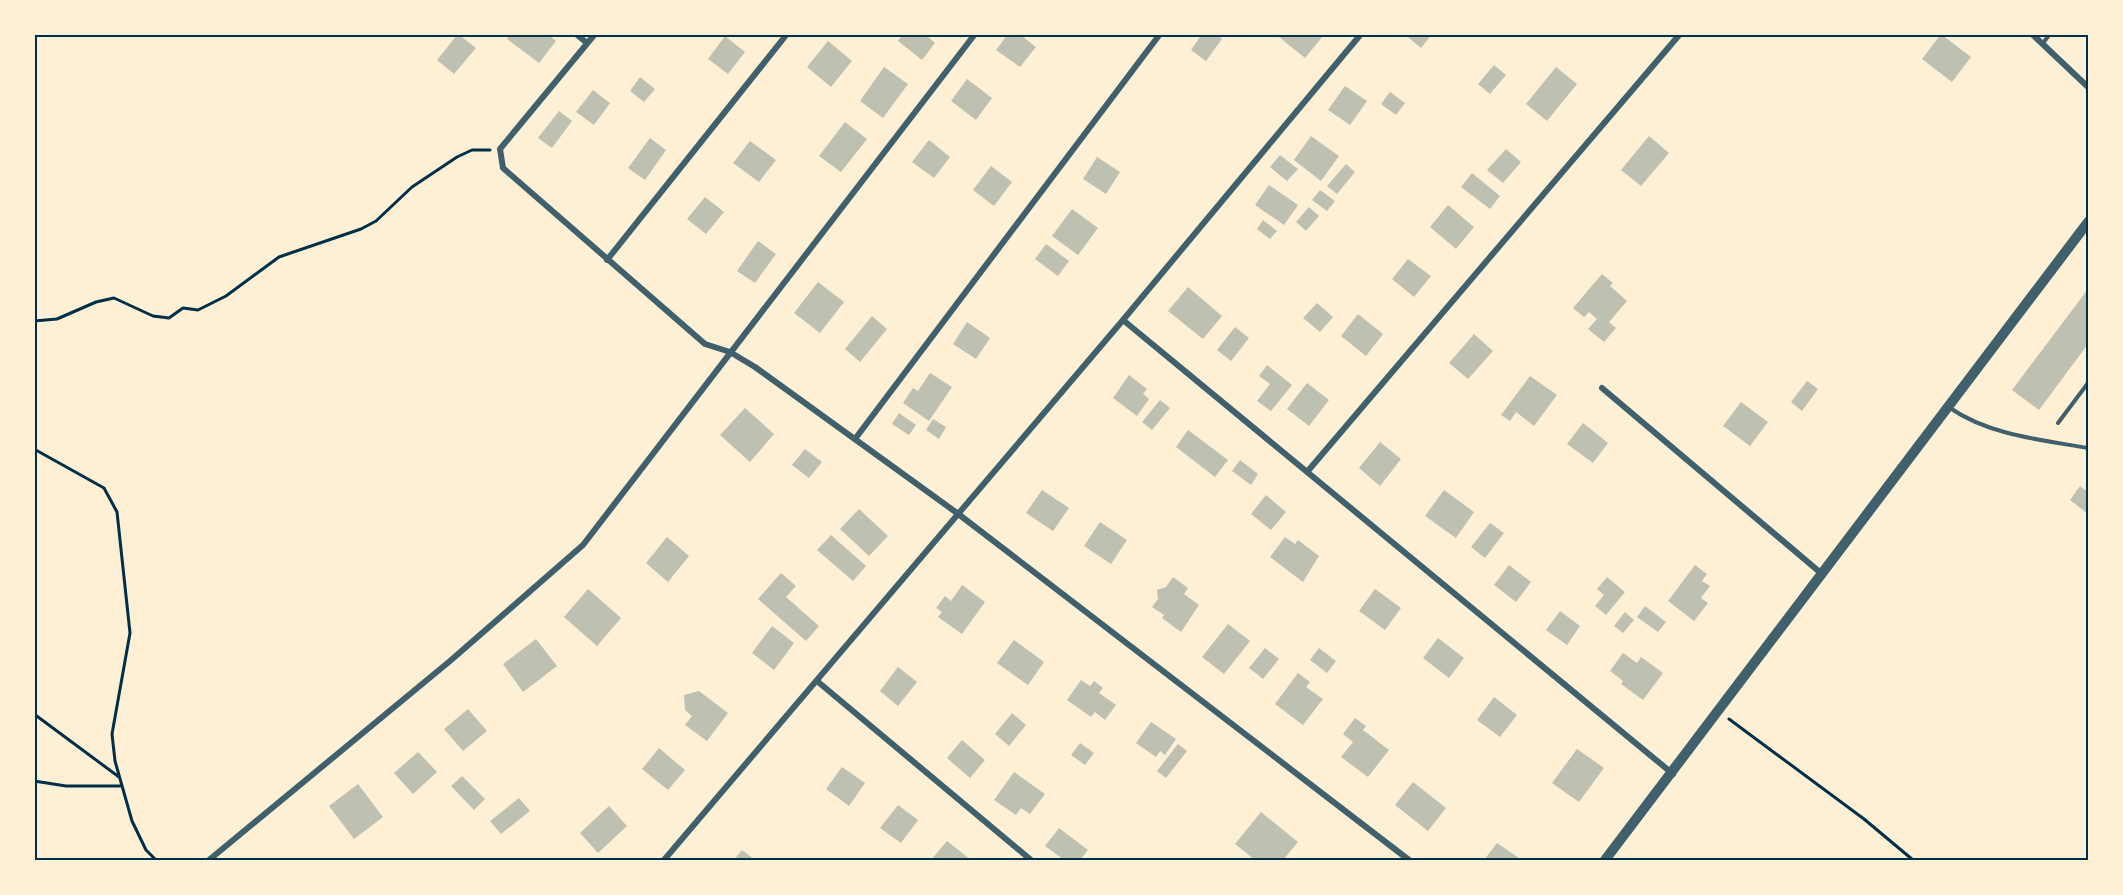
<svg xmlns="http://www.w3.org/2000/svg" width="2123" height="895" font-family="Commissioner,sans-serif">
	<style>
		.building { fill: #bec0b2 }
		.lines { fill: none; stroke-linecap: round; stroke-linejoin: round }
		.path { stroke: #003049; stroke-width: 3 }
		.service { stroke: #3f606c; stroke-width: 4 }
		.minor { stroke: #3f606c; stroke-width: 6 }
		.tertiary { stroke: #3f606c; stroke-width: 10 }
		.neatline { fill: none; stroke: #003049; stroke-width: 2 }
	</style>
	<rect width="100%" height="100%" fill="#fdf0d5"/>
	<path class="building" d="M458,34L476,48L454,74L437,60Z
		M511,34H547L556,41L539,63L507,39Z
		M903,34H925L935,43L922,60L898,41Z
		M1008,34H1019L1036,47L1020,67L996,50Z
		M1202,34H1216L1222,39L1206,61L1191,50Z
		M1281,34H1322L1323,36L1305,58L1279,37Z
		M1404,34H1432L1421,48Z
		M1941,34L1971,57L1952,82L1922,59Z
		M725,36L745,52L728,74L708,59Z
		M828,41L852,61L831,87L807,67Z
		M1494,65L1506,75L1490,94L1478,84Z
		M884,67L908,84L883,118L860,101Z
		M1556,67L1577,84L1547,121L1526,104Z
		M640,77L655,89L644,102L630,91Z
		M967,79L992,98L976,120L951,101Z
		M1345,86L1367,101L1350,125L1328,110Z
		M593,90L610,103L594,125L576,112Z
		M1390,92L1405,103L1396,115L1381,104Z
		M559,111L572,121L552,148L538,138Z
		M845,122L867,139L841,172L819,156Z
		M1311,136L1339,156L1321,181L1294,160Z
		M1649,136L1669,153L1641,186L1621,170Z
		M650,138L666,150L645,180L628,168Z
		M929,140L950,157L934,178L912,162Z
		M750,141L776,160L759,182L733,163Z
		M1506,149L1521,162L1503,183L1487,170Z
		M1280,155L1298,169L1287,181L1270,167Z
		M1097,157L1120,172L1106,194L1083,179Z
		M1346,164L1355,172L1337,194L1327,186Z
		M991,166L1012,182L994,206L973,190Z
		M1472,173L1500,196L1490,209L1461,187Z
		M1269,185L1298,205L1284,225L1255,205Z
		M1320,190L1335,201L1327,211L1312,200Z
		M705,197L724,212L706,234L687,219Z
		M1448,205L1474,227L1456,249L1430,227Z
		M1309,207L1319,216L1306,231L1296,222Z
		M1072,209L1098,228L1078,255L1052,236Z
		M1263,220L1277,231L1270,239L1257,229Z
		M758,241L776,254L755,283L737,271Z
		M1046,244L1069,261L1058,276L1035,259Z
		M1408,259L1431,276L1414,297L1392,279Z
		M1602,274L1613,283L1610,286L1627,301L1609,322L1616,328L1604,342L1588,329L1597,319L1589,312L1584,317L1573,308Z
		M818,282L844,302L820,333L794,313Z
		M1188,287L1222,316L1203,339L1168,311Z
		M2088,289V344L2039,410L2012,390Z
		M1317,303L1333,317L1320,332L1303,318Z
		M1358,314L1383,334L1366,356L1341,336Z
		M872,316L887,329L860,362L845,349Z
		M967,322L990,338L976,359L953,344Z
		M1235,327L1249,338L1231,361L1217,350Z
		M1474,334L1493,351L1468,379L1449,363Z
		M1267,365L1292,385L1271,411L1257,401L1270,384L1259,376Z
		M930,373L952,387L929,421L903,403L913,388L918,391Z
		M1129,375L1147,389L1143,394L1149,399L1137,416L1113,398Z
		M1530,376L1557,395L1534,426L1516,412L1510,421L1501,415Z
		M1807,381L1818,389L1802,411L1791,402Z
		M1307,383L1329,400L1309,426L1287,409Z
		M1160,400L1170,408L1152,430L1142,422Z
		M1741,402L1768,422L1750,446L1723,426Z
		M745,408L774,434L750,462L720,435Z
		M899,413L916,425L909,435L892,424Z
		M933,419L946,427L939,439L926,430Z
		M1583,423L1608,443L1593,463L1567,444Z
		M1188,430L1228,460L1215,477L1176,447Z
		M1380,442L1401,459L1380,486L1359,468Z
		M805,449L822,462L809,478L792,465Z
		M1240,460L1258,474L1251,485L1232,471Z
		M2080,486L2088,492V514L2070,500Z
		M1042,490L1069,508L1053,531L1026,513Z
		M1444,490L1474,512L1456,538L1425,516Z
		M1266,495L1286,512L1271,530L1251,514Z
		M859,509L888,536L869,556L840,529Z
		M1100,522L1127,540L1111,564L1084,546Z
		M1490,523L1504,533L1485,558L1471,547Z
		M831,535L866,566L853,581L817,550Z
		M667,537L689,556L668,582L646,563Z
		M1285,537L1295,544L1298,540L1319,556L1303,582L1270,557Z
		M1509,565L1531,582L1516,602L1494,585Z
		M1695,565L1707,574L1702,581L1710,586L1701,598L1708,603L1694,621L1668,601Z
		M781,573L796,586L786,597L819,626L806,641L758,599Z
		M1173,577L1188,588L1184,594L1199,605L1181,632L1162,618L1164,615L1152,607L1158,599L1157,590L1166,587Z
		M1607,577L1625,592L1606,615L1595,606L1604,595L1597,589Z
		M962,585L985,602L962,634L938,617L942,612L936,608L945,596L951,601Z
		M588,589L621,618L597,646L564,617Z
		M1375,589L1401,608L1385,630L1359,611Z
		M1645,606L1666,622L1658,632L1637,617Z
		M1560,611L1580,626L1567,645L1546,630Z
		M1625,612L1634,620L1623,633L1614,626Z
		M1228,624L1250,641L1224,674L1202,657Z
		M772,626L794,643L774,670L752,653Z
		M1438,638L1464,658L1449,678L1423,658Z
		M536,639L557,666L523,692L503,664Z
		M1014,640L1044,662L1028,685L997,663Z
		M1265,648L1279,659L1263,679L1249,668Z
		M1319,648L1336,661L1327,673L1310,660Z
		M1623,653L1637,663L1641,657L1663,673L1643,700L1621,684L1623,681L1610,671Z
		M898,667L917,682L898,706L880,691Z
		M1298,673L1310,682L1306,687L1323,699L1303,725L1275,704Z
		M1081,680L1090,686L1094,681L1103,688L1099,693L1116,705L1105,720L1095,712L1091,717L1067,700Z
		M699,691L728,713L707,741L685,725L692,716L685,710L684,695Z
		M1494,697L1517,715L1500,737L1477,720Z
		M468,709L487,731L463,751L444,729Z
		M1012,713L1026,725L1009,746L995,734Z
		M1355,718L1366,726L1363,730L1389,750L1368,777L1341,757L1353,742L1343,734Z
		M1151,722L1176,739L1165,755L1160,751L1156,757L1136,743Z
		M962,740L985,760L970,778L947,758Z
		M1080,743L1094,753L1085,765L1071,755Z
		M1178,744L1187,751L1166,778L1157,771Z
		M659,748L685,770L668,790L642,769Z
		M1577,749L1604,768L1579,802L1552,783Z
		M418,752L437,772L413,794L394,773Z
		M842,767L865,783L849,806L826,789Z
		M1014,772L1045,794L1030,814L1021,808L1016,815L994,800Z
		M462,776L485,799L474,810L451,786Z
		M1413,782L1446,808L1428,831L1395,805Z
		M358,784L383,817L354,839L329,806Z
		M519,798L530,811L501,834L490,821Z
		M898,805L918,820L901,843L880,828Z
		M609,806L627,826L598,853L580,833Z
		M1261,812L1298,842L1283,860H1255L1235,844Z
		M1059,828L1088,850L1080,860H1064L1045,846Z
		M947,841L971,860H931Z
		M1497,843L1522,860H1484Z
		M742,850L755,860H734Z"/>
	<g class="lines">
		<path class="path" d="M34,321L57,319L96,302L114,298L153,316L169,318L183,308L198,310L226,296L279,257L361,229L376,221L412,187L457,157L472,150H490
			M34,449L104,488L117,512L130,633L112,734L115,761L132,821L146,850L156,860
			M34,714L119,777
			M1729,719L1864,819L1913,860
			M34,781L66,786H122"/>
		<path class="service" d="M2043,43L2050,34
			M1950,408C1989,435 2042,440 2088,448
			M2058,423L2088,383"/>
		<path class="minor" d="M576,34L587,43
			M595,34L500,149L503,168L705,344L730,352L755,367L957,513L1409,860
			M2032,34L2088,87
			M607,260L787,34
			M1123,320L1673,774
			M1602,388L1822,574
			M855,439L1160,34
			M1307,472L1680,34
			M817,681L1031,860
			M209,860L450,661L583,545L975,34
			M664,860L1123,320L1361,34"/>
		<path class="tertiary" d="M1605,860L2088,222"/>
	</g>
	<rect width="2123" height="895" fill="none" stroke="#fdf0d5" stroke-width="72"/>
	<rect x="36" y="36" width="2051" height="823" class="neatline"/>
</svg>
